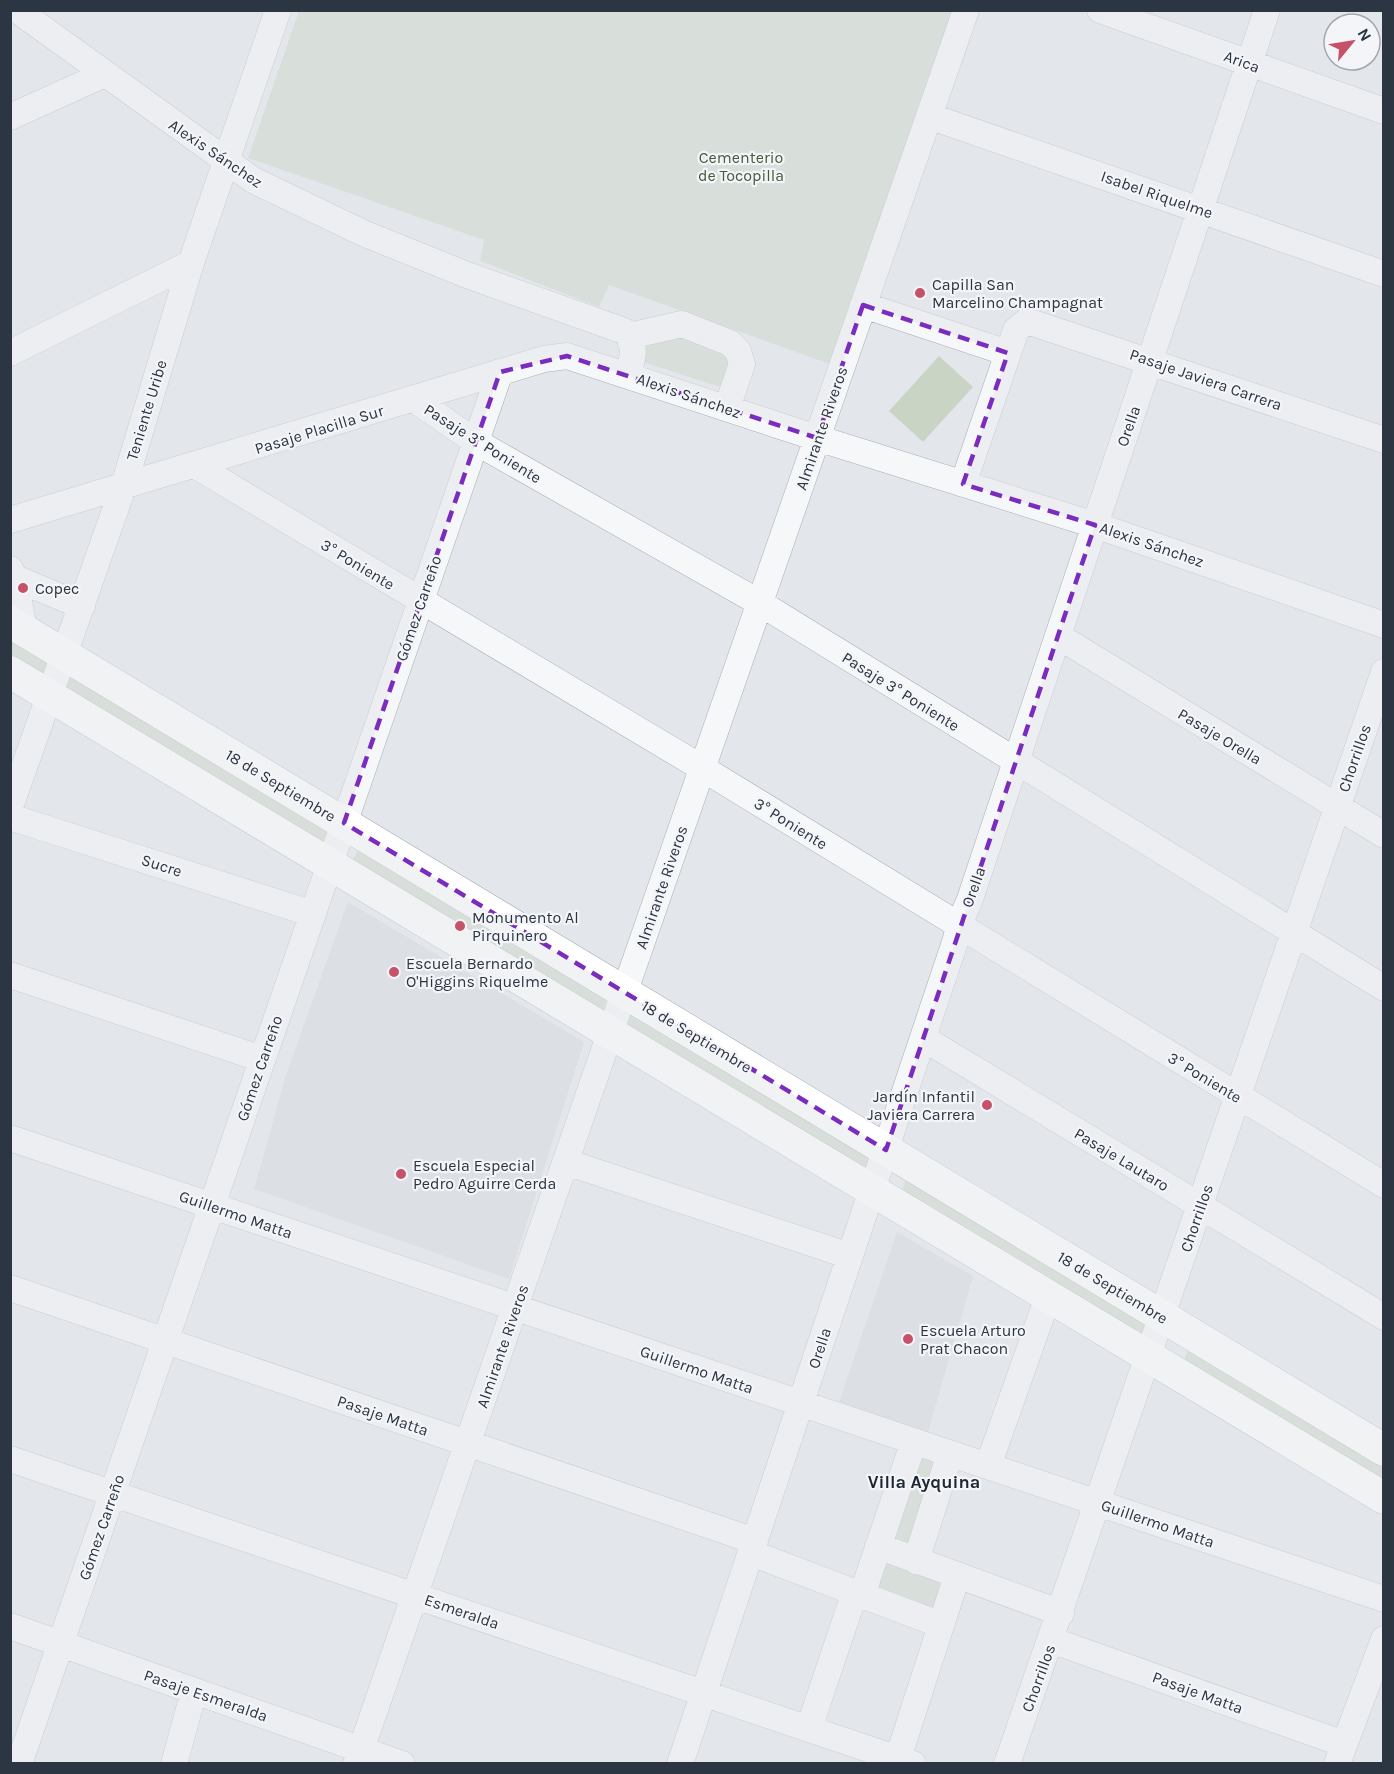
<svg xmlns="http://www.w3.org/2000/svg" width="1394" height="1774" font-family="Karla,sans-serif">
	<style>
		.built { fill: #d2d6dc }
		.green { fill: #cad4c5 }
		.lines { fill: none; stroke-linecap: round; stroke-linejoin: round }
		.minor-casing { stroke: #a8aeb5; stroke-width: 27 }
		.major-casing { stroke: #a3acb5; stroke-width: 33 }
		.minor { stroke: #f6f7f9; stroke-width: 26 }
		.major { stroke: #fff; stroke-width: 32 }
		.marked { fill: none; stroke: #7b2cbf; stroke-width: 4.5; stroke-dasharray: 12 8; stroke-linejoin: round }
		.poi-dot { fill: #c6526a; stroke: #f3f5f8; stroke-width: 2 }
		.labels { text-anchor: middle; stroke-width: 4.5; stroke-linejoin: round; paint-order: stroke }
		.street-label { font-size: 16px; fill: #2c3542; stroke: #f3f5f8 }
		.park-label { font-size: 16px; fill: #435d3a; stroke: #f3f5f8 }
		.poi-label { font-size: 16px; fill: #2c3542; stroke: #f3f5f8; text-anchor: start }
		.neighbourhood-label { font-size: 18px; font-weight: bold; fill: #1e2633; stroke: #f3f5f8 }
	</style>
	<rect width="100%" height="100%" fill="#e3e7eb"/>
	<path class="built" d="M348,902L584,1042L509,1279L254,1189L286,1075Z
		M897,1232L973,1276L927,1435L839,1402Z"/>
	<path class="green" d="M299,11H956L838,367L609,285L599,307L480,261L484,240L248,158Z
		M682,332L737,358L732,391L634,359L636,343Z
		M939,356L973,387L923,442L889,411Z
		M10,635L50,659L42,678L11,659Z
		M68,669L331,825L322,845L62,689Z
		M360,845L609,991L601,1017L350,866Z
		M624,1002L872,1155L865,1175L616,1025Z
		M908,1173L1149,1320L1141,1342L900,1196Z
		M1191,1343L1383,1461V1485L1182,1365Z
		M912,1454L938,1458L909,1547L887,1540Z
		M881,1554L948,1579L936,1613L868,1587Z"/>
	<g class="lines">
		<defs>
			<path id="minor" d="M17,10L253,180L363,233L467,275L624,331C637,345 633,357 628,375
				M1100,10L1384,111
				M929,116L1384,274
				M10,117L105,74
				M863,305L1008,353
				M629,336L682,324L730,343L738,351L742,364L727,408
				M10,353L191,263
				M415,400L476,442L760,603L1384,988
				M196,466L702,768L1384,1185
				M963,484L1016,330L1027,321L1384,440
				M10,520L544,359L567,356L817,438L1095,525L1384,625
				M10,569L15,578L24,630
				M10,580L15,578L82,606
				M1058,636L1384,835
				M10,807L124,485L191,263L278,10
				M10,817L313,914
				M10,975L262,1059
				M923,1038L1384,1317
				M10,1138L1384,1599
				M566,1162L850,1256
				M10,1288L755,1541
				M10,1459L913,1764
				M988,1466L1048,1297
				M878,1546L1061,1613
				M751,1553L941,1625
				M916,1561L950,1454
				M862,1595L914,1441
				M10,1626L402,1764
				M1051,1640L1344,1744
				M809,1728L855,1592
				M898,1758L957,1576
				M19,1764L500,372
				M174,1764L194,1691
				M356,1764L966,10
				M680,1764L956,939L958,927L970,899L1267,10
				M1007,1764L1384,672
				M1337,1764L1384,1639"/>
			<path id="major" d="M10,622L1384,1450
				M10,672L1384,1498"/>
		</defs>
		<use href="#minor" class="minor-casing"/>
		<use href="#major" class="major-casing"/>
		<use href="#minor" class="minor"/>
		<use href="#major" class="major"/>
	</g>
	<path d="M0 0H1394V1774H0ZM863,305L1008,353L963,484L1095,525L886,1150L344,823L500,372L567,356L817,438Z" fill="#e3e7eb" fill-opacity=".55" fill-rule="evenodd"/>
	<path class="marked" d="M863,305L1008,353L963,484L1095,525L886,1150L344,823L500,372L567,356L817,438Z"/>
	<g class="poi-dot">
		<circle cx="920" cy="293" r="6"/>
		<circle cx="23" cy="588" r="6"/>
		<circle cx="460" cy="926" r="6"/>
		<circle cx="394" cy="972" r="6"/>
		<circle cx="987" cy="1105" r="6"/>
		<circle cx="401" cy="1174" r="6"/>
		<circle cx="908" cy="1339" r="6"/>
	</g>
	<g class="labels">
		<g class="street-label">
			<text transform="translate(1242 61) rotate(20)" y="6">Arica</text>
			<text transform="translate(216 153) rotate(34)" y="6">Alexis Sánchez</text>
			<text transform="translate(1157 194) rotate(19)" y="6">Isabel Riquelme</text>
			<text transform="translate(1206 379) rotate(19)" y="6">Pasaje Javiera Carrera</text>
			<text transform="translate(689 395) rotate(19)" y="6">Alexis Sánchez</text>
			<text transform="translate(146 410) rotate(-73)" y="6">Teniente Uribe</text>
			<text transform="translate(1128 426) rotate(-71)" y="6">Orella</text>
			<text transform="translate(821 428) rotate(-71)" y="6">Almirante Riveros</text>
			<text transform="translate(319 429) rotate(-17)" y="6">Pasaje Placilla Sur</text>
			<text transform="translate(483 443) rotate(32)" y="6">Pasaje 3° Poniente</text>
			<text transform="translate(1152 544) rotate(19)" y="6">Alexis Sánchez</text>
			<text transform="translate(358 564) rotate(31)" y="6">3° Poniente</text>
			<text transform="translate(418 608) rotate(-71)" y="6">Gómez Carreño</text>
			<text transform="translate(901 691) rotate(32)" y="6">Pasaje 3° Poniente</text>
			<text transform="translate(1220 736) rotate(31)" y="6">Pasaje Orella</text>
			<text transform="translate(1354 758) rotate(-71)" y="6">Chorrillos</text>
			<text transform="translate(281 785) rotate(31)" y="6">18 de Septiembre</text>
			<text transform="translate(791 823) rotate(32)" y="6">3° Poniente</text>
			<text transform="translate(162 865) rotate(18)" y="6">Sucre</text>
			<text transform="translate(661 887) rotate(-71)" y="6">Almirante Riveros</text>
			<text transform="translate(973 887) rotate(-70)" y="6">Orella</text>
			<text transform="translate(697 1036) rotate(31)" y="6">18 de Septiembre</text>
			<text transform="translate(259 1068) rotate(-71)" y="6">Gómez Carreño</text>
			<text transform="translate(1205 1077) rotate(31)" y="6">3° Poniente</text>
			<text transform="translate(1122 1159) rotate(31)" y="6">Pasaje Lautaro</text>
			<text transform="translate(236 1214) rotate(19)" y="6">Guillermo Matta</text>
			<text transform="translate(1196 1218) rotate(-71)" y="6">Chorrillos</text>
			<text transform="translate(1113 1287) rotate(31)" y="6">18 de Septiembre</text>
			<text transform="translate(502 1346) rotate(-71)" y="6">Almirante Riveros</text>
			<text transform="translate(819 1348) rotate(-72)" y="6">Orella</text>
			<text transform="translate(697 1369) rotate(19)" y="6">Guillermo Matta</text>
			<text transform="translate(383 1415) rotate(19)" y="6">Pasaje Matta</text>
			<text transform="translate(1158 1523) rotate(19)" y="6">Guillermo Matta</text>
			<text transform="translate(101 1527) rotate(-71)" y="6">Gómez Carreño</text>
			<text transform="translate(462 1611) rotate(19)" y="6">Esmeralda</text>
			<text transform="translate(1038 1678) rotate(-70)" y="6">Chorrillos</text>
			<text transform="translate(1198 1692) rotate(20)" y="6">Pasaje Matta</text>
			<text transform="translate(206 1695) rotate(19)" y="6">Pasaje Esmeralda</text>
		</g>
		<g class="park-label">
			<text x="741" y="163">Cementerio<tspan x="741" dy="18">de Tocopilla</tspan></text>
		</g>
		<g class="poi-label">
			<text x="932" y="290">Capilla San<tspan x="932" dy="18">Marcelino Champagnat</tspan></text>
			<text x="35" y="594">Copec</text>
			<text x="472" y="923">Monumento Al<tspan x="472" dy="18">Pirquinero</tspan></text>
			<text x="406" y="969">Escuela Bernardo<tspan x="406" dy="18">O'Higgins Riquelme</tspan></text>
			<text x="975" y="1102" text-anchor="end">Jardín Infantil<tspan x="975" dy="18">Javiera Carrera</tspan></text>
			<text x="413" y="1171">Escuela Especial<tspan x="413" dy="18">Pedro Aguirre Cerda</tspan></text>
			<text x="920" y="1336">Escuela Arturo<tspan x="920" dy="18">Prat Chacon</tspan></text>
		</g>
		<g class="neighbourhood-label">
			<text x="924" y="1488">Villa Ayquina</text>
		</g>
	</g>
	<rect width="1394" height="1774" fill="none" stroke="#2c3542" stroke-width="24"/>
	<g transform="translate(1352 42) rotate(60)"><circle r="28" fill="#f3f5f8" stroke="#a3a8af" stroke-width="1.5"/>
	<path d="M0-4.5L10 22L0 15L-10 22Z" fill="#c6526a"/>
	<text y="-9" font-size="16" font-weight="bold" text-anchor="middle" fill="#2c3542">N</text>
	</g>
</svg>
